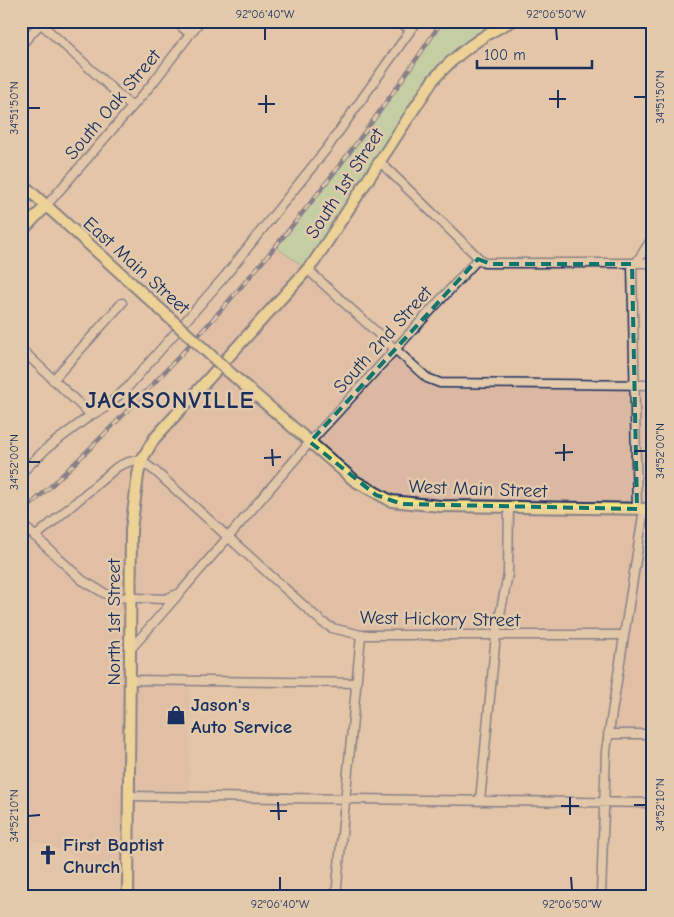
<svg xmlns="http://www.w3.org/2000/svg" width="674" height="917" font-family="'Comic Neue',sans-serif">
	<style>
		.built { fill: #dbb8a2 }
		.green { fill: #a1d99e; stroke: #5e847e }
		.lines { fill: none; stroke-linecap: round; stroke-linejoin: round }
		.minor-casing { stroke: #1b2f5e; stroke-width: 11 }
		.major-casing { stroke: #1b2f5e; stroke-width: 14 }
		.minor { stroke: #e3caab; stroke-width: 8 }
		.major { stroke: #f7e281; stroke-width: 10 }
		.rail-casing { stroke: #1b2f5e; stroke-width: 4.5 }
		.rail { stroke: #e3caab; stroke-width: 2.5; stroke-dasharray: 8; stroke-linecap: butt }
		.major-bridge-casing { stroke: #1b2f5e; stroke-width: 14; stroke-linecap: butt }
		.major-bridge { stroke: #f7e281; stroke-width: 10 }
		.marked { fill: none; stroke: #0f766e; stroke-width: 4; stroke-dasharray: 10 6; stroke-linejoin: round }
		.ticks { fill: none; stroke: #1b2f5e; stroke-width: 2 }
		.labels { text-anchor: middle; stroke-width: 5; stroke-linejoin: round; paint-order: stroke }
		.street-label { font-size: 19px; fill: #1b2f5e; stroke: #e3caab }
		.poi-label { font-size: 19px; font-weight: bold; fill: #1b2f5e; stroke: #e3caab; text-anchor: start }
		.district-label { font-size: 24px; font-weight: bold; letter-spacing: 1px; fill: #1b2f5e; stroke: #e3caab }
		.neatline { fill: none; stroke: #1b2f5e; stroke-width: 2 }
		.ticks-label { font-size: 12px; text-anchor: middle; fill: #1b2f5e }
	</style>
	<rect width="100%" height="100%" fill="#e4c5a8"/>
	<filter id="ink" filterUnits="userSpaceOnUse"><feTurbulence type="fractalNoise" baseFrequency=".02" numOctaves="2"/><feDisplacementMap in="SourceGraphic" scale="10" xChannelSelector="R" yChannelSelector="G"/><feConvolveMatrix kernelMatrix="1 2 1 2 8 2 1 2 1" color-interpolation-filters="sRGB"/></filter>
	<g filter="url(#ink)">
		<path class="built" d="M276,247L307,269L435,381L653,385V734H608L622,636L361,635L332,628L228,539L171,598L132,599L131,680L190,681L189,797L129,796L128,874L21,836V524L35,537L117,467L141,461L222,367L195,342Z"/>
		<path class="green" d="M442,21H512L455,56L307,269L276,247L350,153Z"/>
		<g class="lines">
			<defs>
				<path id="minor" d="M38,21L132,107
					M175,21L190,34
					M398,21L411,30
					M21,45L40,24
					M380,162L484,263H653
					M46,206L152,84L200,21
					M636,263L653,237
					M632,264L637,509
					M307,269L427,378L440,383L653,385
					M21,349L91,415
					M53,380L122,303
					M21,473L47,448L91,415L102,410L127,388L225,276L328,147L417,21
					M25,527L82,580L111,597L165,599L180,593L310,442L478,259
					M35,537L117,467C136,457 139,459 155,471L322,622L332,628L361,635H622
					M129,651L177,596
					M131,680L357,683
					M608,734H653
					M129,796L653,803
					M480,801L496,635L508,574L509,507
					M336,896L361,635
					M601,896L606,751L644,509"/>
				<path id="major" d="M21,183L92,247
					M21,232L46,206
					M229,372L355,481L391,501L440,506L653,509
					M128,896L131,530L138,475L141,461L154,439L314,262L433,80C456,54 480,36 512,21"/>
			</defs>
			<use href="#minor" class="minor-casing"/>
			<use href="#major" class="major-casing"/>
			<use href="#minor" class="minor"/>
			<use href="#major" class="major"/>
			<defs>
				<path id="rail" d="M21,514C181,367 322,203 442,21"/>
			</defs>
			<use href="#rail" class="rail-casing"/>
			<use href="#rail" class="rail"/>
			<defs>
				<path id="major-bridge" d="M92,247L229,372"/>
			</defs>
			<use href="#major-bridge" class="major-bridge-casing"/>
			<use href="#major-bridge" class="major-bridge"/>
		</g>
	</g>
	<path d="M0 0H674V917H0ZM478,259L491,264H632L637,509L402,504L376,495L310,442Z" fill="#e4c5a8" fill-opacity=".55" fill-rule="evenodd"/>
	<path class="marked" d="M478,259L491,264H632L637,509L402,504L376,495L310,442Z"/>
	<path class="ticks" d="M265,28V40M556,28L557,40M558,90V108M266,95V113M634,97H646M549,99H566M258,104H275M28,108H40M564,444V461M272,449L273,466M634,451H646M555,453L573,452M264,458L281,457M28,462H40M570,797V815M278,802L279,820M634,805H646M561,806H579M270,811H287M28,816L40,815M280,877V890M571,877L572,890"/>
	<defs>
		<symbol id="shop-bare" viewBox="-9 -9 18 18"><path d="M-5-2.5h2.3a2.7 3.5 0 0 1 5.4 0H5L5.5 6h-11ZM-1.5-2.5h3a1.5 2.3 0 0 0-3 0Z" fill="#1b2f5e" stroke="#e3caab" stroke-width="2.5" paint-order="stroke"/></symbol>
		<symbol id="church-bare" viewBox="-9 -9 18 18"><path d="M-1.2-6h2.4v3.5h3.3v2.4h-3.3V6h-2.4V-.1h-3.3v-2.4h3.3Z" fill="#1b2f5e" stroke="#e3caab" stroke-width="2.5" paint-order="stroke"/></symbol>
	</defs>
	<g fill-rule="evenodd">
		<use href="#shop-bare" x="162" y="701" width="28" height="28"/>
		<use href="#church-bare" x="34" y="841" width="28" height="28"/>
	</g>
	<g class="labels">
		<g class="street-label">
			<text transform="translate(112 104) rotate(-50)" y="7">South Oak Street</text>
			<text transform="translate(344 183) rotate(-57)" y="7">South 1st Street</text>
			<text transform="translate(137 265) rotate(42)" y="7">East Main Street</text>
			<text transform="translate(382 339) rotate(-48)" y="7">South 2nd Street</text>
			<text transform="translate(478 488) rotate(2)" y="7">West Main Street</text>
			<text transform="translate(440 618) rotate(1)" y="7">West Hickory Street</text>
			<text transform="translate(113 622) rotate(-90)" y="7">North 1st Street</text>
		</g>
		<g class="poi-label">
			<text x="191" y="711">Jason's<tspan x="191" dy="22">Auto Service</tspan></text>
			<text x="63" y="851">First Baptist<tspan x="63" dy="22">Church</tspan></text>
		</g>
		<g class="district-label">
			<text x="170" y="408">JACKSONVILLE</text>
		</g>
	</g>
	<rect width="674" height="917" fill="none" stroke="#e3caab" stroke-width="55"/>
	<path d="M477 60v8h115v-8" fill="none" stroke="#1b2f5e" stroke-width="2.5"/>
	<text x="484" y="60" font-size="15" fill="#1b2f5e" stroke="#e3caab" stroke-width="4" paint-order="stroke">100 m</text>
	<rect x="28" y="28" width="618" height="862" class="neatline"/>
	<g class="ticks-label">
		<text x="265" y="18">92°06'40"W</text>
		<text x="556" y="18">92°06'50"W</text>
		<text transform="translate(660 97) rotate(-90)" y="4">34°51'50"N</text>
		<text transform="translate(14 108) rotate(-90)" y="4">34°51'50"N</text>
		<text transform="translate(660 451) rotate(-90)" y="4">34°52'00"N</text>
		<text transform="translate(14 462) rotate(-90)" y="4">34°52'00"N</text>
		<text transform="translate(660 805) rotate(-90)" y="4">34°52'10"N</text>
		<text transform="translate(14 816) rotate(-90)" y="4">34°52'10"N</text>
		<text x="280" y="908">92°06'40"W</text>
		<text x="572" y="908">92°06'50"W</text>
	</g>
</svg>
